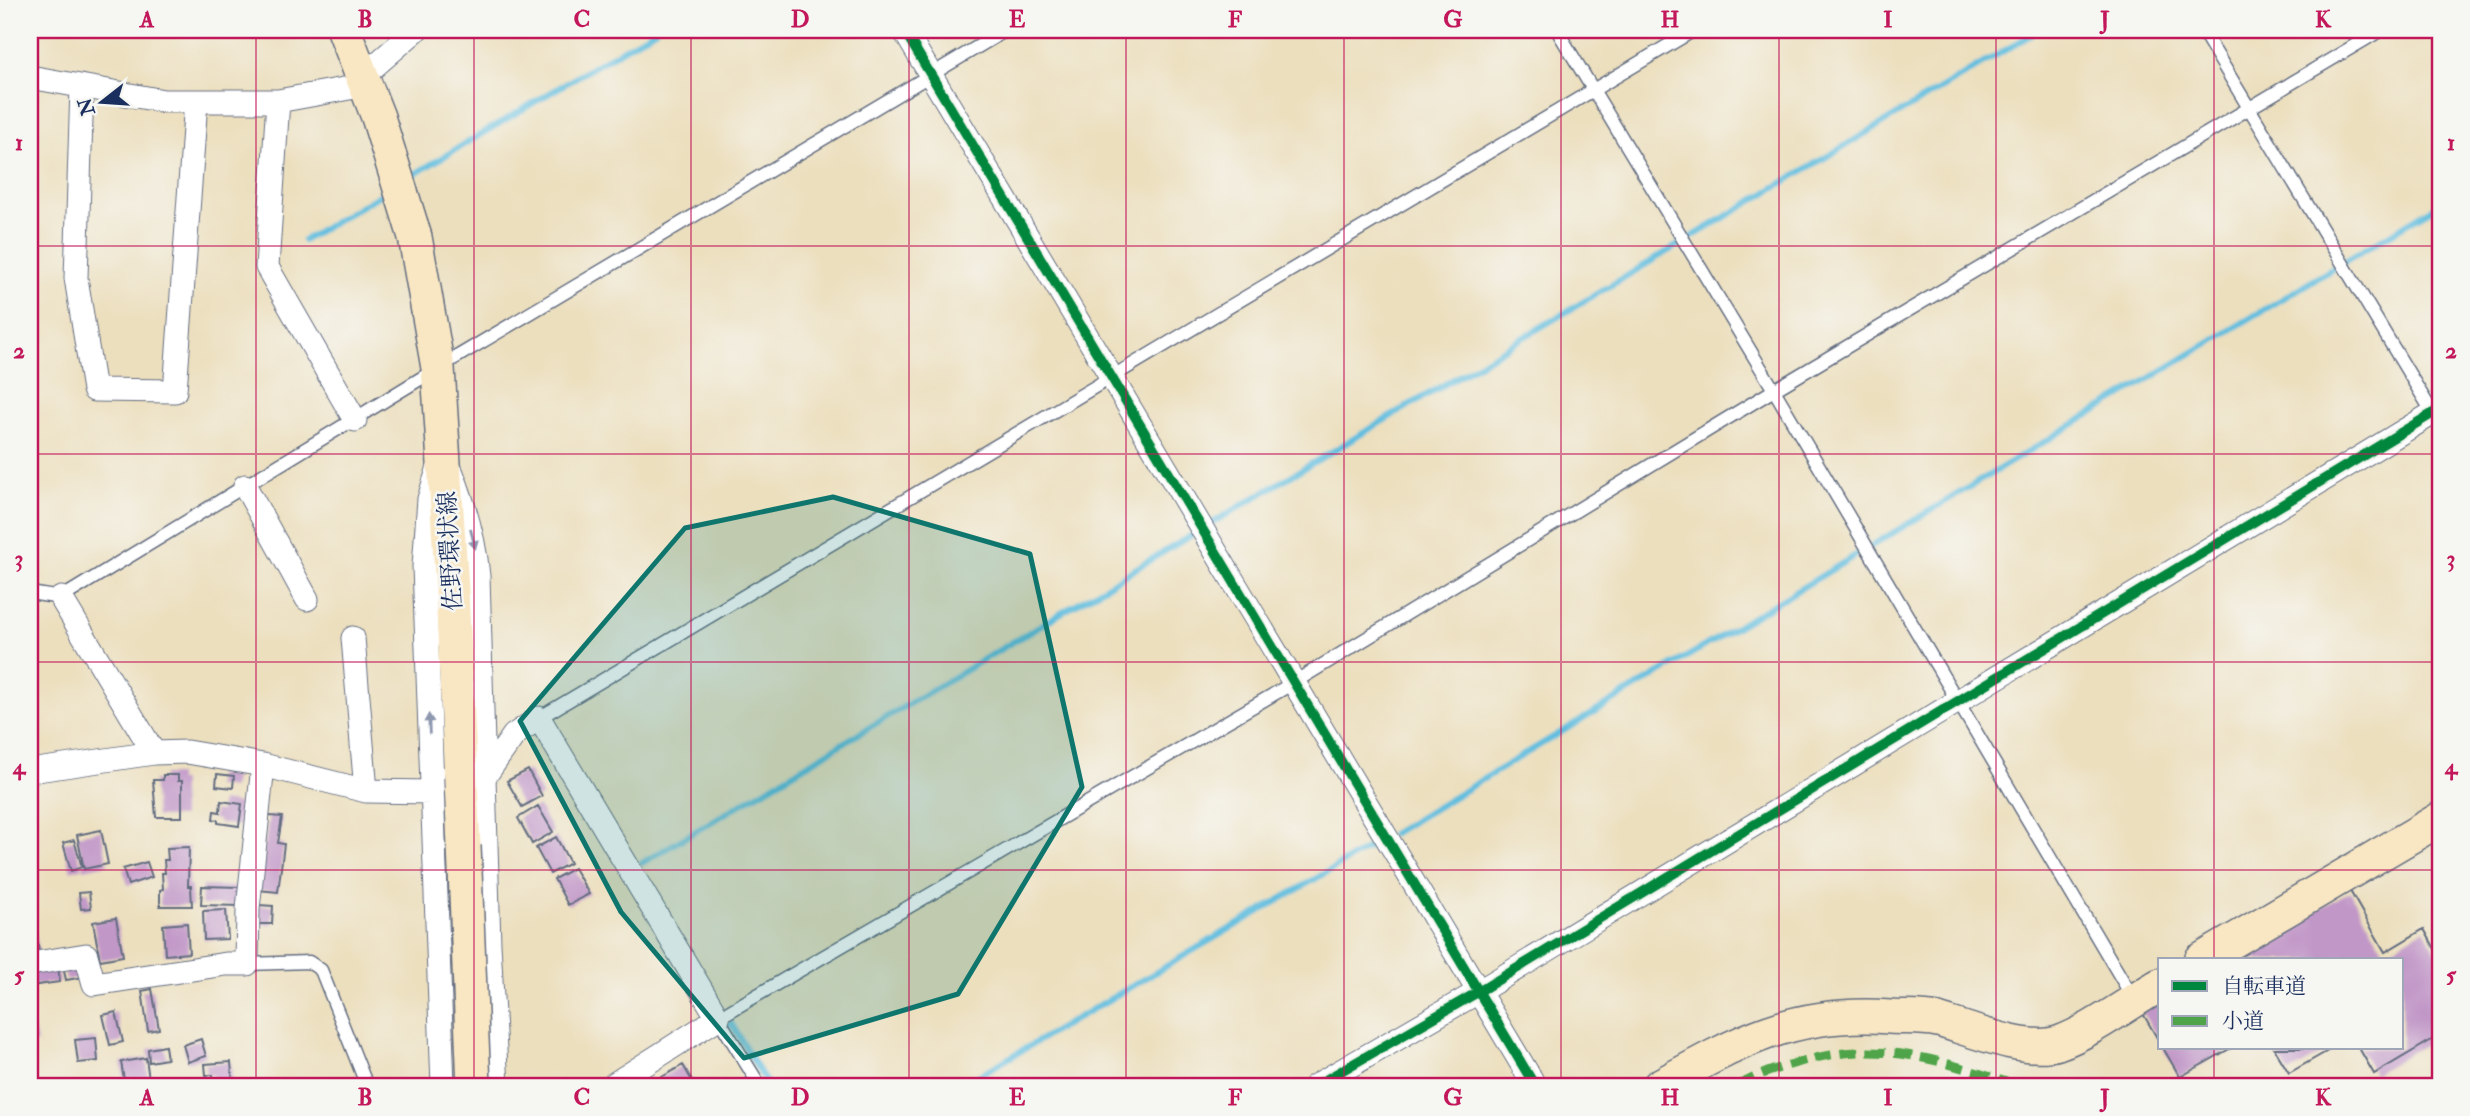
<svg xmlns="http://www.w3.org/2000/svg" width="2470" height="1116" font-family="'IM FELL Double Pica','Noto Serif JP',serif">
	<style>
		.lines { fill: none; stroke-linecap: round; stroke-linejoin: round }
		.stream { stroke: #61bedf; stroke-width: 6 }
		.building { fill: #c197c7 }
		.lane-casing { stroke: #646d80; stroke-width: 15 }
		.street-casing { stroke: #646d80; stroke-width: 25 }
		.secondary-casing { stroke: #646d80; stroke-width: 36 }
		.lane { stroke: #fff; stroke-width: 12 }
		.street { stroke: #fff; stroke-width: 23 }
		.secondary { stroke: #f9e7c3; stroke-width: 33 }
		.secondary-bridge-casing { stroke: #646d80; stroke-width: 36; stroke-linecap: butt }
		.secondary-bridge { stroke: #f9e7c3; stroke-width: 33 }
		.quiet { stroke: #4fa44a; stroke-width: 9; stroke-dasharray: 18 9; stroke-linecap: butt }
		.cycleway-casing { stroke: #f6f6f2; stroke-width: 15 }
		.cycleway { stroke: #00873e; stroke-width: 10 }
		.oneway { fill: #8d97ae }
		.marked { fill: #0f766e; fill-opacity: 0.2; stroke: #0f766e; stroke-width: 5; stroke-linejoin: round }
		.grid { fill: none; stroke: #c2185b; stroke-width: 2; stroke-opacity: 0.55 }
		.labels { text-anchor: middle; stroke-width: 5; stroke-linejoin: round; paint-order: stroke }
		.street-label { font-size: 24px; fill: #1b2f5e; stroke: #f6f6f2 }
		.neatline { fill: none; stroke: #c2185b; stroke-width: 2.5 }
		.grid-label { font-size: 23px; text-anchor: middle; font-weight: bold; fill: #c2185b }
	</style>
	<rect width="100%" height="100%" fill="#f6f6f2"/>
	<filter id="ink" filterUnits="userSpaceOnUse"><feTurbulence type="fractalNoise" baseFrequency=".0143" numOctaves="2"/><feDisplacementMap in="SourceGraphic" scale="14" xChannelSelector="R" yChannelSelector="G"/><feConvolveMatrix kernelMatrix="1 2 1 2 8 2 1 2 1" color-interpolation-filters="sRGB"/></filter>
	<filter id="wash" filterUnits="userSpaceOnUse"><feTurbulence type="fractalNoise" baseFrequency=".00686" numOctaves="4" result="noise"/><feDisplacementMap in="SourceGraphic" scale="28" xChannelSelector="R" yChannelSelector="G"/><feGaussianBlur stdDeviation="1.57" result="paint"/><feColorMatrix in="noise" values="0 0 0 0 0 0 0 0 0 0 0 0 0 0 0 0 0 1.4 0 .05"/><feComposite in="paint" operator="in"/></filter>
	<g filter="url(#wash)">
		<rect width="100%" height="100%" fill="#ecdfbe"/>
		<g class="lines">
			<path class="stream" d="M408,178L655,30
				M304,240L390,189
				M1392,834L2440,204
				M642,863L2039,30
				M723,1028L731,1023L768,1086
				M961,1086L1382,840"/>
		</g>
		<g id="blocks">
			<path class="building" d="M528,770L542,796L522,807L507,781Z
				M217,774L234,776L233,788L216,786Z
				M163,775H178V781H182V817H156L153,780H163Z
				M221,801L242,804L239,826L218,823V820L213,819L214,811L220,812Z
				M538,806L553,832L532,844L518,818Z
				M269,816L282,817L278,843L284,844L278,892L258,890Z
				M101,830L108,864L84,869L77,835Z
				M556,837L570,863L550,874L536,848Z
				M74,840L82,867L71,871L63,843Z
				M189,847L188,886H191L192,906H160V890L163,889L162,873H165L164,860H168L167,848Z
				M147,862L152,877L128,885L123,869Z
				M574,868L589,894L568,905L554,879Z
				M202,886L241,887V906L201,905Z
				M2350,891L2385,952L2424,929L2440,958V1035L2374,1074L2359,1048H2402V960H2232Z
				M89,892L91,908L81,909L79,893Z
				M259,905L273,906L272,924H257Z
				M226,910L228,939L204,940L203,911Z
				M116,918L123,956L100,960L93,922Z
				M33,921L39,951L30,953V922Z
				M187,923L189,953L165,955L163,925Z
				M82,963L84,977L66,980L63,966Z
				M58,966L60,982L30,986V971Z
				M152,989L159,1029L148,1031L142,991Z
				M2160,1002V1043L2142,1012Z
				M30,1012L37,1043L30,1044Z
				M116,1012L123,1042L110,1045L103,1015Z
				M96,1038L98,1061L78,1063L75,1040Z
				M201,1039L206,1056L188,1062L183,1045Z
				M165,1046L167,1059L149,1062L148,1049Z
				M2163,1048H2231L2180,1077Z
				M2274,1048H2333L2289,1073Z
				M146,1058L150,1086H125L121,1062Z
				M231,1062L233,1086H214L213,1075H206L205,1064Z
				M683,1065L695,1086H665L660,1078Z"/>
		</g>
	</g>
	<g filter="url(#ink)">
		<use href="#blocks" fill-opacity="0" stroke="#646d80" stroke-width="2"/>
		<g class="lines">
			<defs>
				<path id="lane" d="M1557,30L1774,390L2133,998
					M2202,30L2440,425
					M30,593L61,598L438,368L1006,30
					M539,718L1694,30
					M247,964L309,962L321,970L367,1086
					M760,1086L718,1018L1293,683L1774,390L2381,30"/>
				<path id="street" d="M904,30L1535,1086
					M363,76L416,30
					M30,77L164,101H278L366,85
					M82,87L76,278L94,390L175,391L196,101
					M278,101L267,267L355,420
					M439,467L429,499L424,566L443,1086
					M452,473C465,507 475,540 478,576L489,944L497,1086
					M245,486L307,599
					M61,598L154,753
					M353,638L366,791
					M30,771L154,753L187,752L263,765L366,791L431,792
					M485,776L514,735L539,718L718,1018L611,1086
					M30,964L86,955L94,984L226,964H247L248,909L263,765
					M1315,1086L1478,992L2440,409"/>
				<path id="secondary" d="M344,30L378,117L415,237L438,368L452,590L464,846
					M2201,960L2440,819
					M1659,1086C1739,1041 1795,1010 1890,1017C1906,1018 1923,1017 1938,1020C1969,1029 2026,1053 2058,1043C2090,1032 2130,1002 2160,985"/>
			</defs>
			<use href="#lane" class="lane-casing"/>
			<use href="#street" class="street-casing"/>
			<use href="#secondary" class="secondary-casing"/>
			<use href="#lane" class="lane"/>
			<use href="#street" class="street"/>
			<use href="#secondary" class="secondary"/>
			<defs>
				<path id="secondary-bridge" d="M464,846L474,1086"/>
			</defs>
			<use href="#secondary-bridge" class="secondary-bridge-casing"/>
			<use href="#secondary-bridge" class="secondary-bridge"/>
			<path class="quiet" d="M1738,1086C1754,1076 1775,1069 1793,1064C1879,1037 1938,1060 2019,1086"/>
			<defs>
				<path id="cycleway" d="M904,30L1535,1086
					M1315,1086L1478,992L2440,409"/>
			</defs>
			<use href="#cycleway" class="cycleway-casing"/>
			<use href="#cycleway" class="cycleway"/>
		</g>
		<defs><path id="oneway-solid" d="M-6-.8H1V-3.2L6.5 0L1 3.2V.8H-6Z" transform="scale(1.75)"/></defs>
		<g class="oneway">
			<use href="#oneway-solid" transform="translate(473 539) rotate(76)"/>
			<use href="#oneway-solid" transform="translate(429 724) rotate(-92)"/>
		</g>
	</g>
	<path class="marked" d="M833,497L1030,554L1082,787L958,994L744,1058L621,912L520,721L685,528Z"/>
	<path class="grid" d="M256,30V1086M474,30V1086M691,30V1086M909,30V1086M1126,30V1086M1344,30V1086M1561,30V1086M1779,30V1086M1996,30V1086M2214,30V960M30,246H2440M30,454H2440M30,662H2440M30,870H2440M2214,1048V1086"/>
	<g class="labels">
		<g class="street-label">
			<text transform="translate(450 551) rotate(-93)" y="8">佐野環状線</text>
		</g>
	</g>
	<rect width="2470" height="1116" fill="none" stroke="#f6f6f2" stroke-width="77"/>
	<rect x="2158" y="958" width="245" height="91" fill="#f6f6f2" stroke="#9ea6b7" stroke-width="2"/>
	<rect x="2172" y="981" width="35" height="10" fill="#00873e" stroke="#9ea6b7" stroke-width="2"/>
	<text x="2222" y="993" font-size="21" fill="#1b2f5e">自転車道</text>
	<rect x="2172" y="1016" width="35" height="10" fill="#4fa44a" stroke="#9ea6b7" stroke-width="2"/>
	<text x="2222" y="1028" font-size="21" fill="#1b2f5e">小道</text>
	<g transform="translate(102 102) rotate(253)" stroke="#f6f6f2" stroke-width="5" paint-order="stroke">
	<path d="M0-5L12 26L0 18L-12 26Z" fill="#1b2f5e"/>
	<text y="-10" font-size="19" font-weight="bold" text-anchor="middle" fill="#1b2f5e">N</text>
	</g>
	<rect x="38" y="38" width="2394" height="1040" class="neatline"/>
	<g class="grid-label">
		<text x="147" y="27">A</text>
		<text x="365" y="27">B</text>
		<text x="582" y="27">C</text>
		<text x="800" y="27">D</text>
		<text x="1017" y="27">E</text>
		<text x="1235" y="27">F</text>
		<text x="1453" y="27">G</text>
		<text x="1670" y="27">H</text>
		<text x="1888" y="27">I</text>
		<text x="2105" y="27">J</text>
		<text x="2323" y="27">K</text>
		<text x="19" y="150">1</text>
		<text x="2451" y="150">1</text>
		<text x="19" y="358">2</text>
		<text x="2451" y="358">2</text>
		<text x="19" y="566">3</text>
		<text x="2451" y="566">3</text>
		<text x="19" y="774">4</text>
		<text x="2451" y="774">4</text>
		<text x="19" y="982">5</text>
		<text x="2451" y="982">5</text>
		<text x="147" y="1105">A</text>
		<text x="365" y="1105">B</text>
		<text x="582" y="1105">C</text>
		<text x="800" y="1105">D</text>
		<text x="1017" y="1105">E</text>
		<text x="1235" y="1105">F</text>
		<text x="1453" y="1105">G</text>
		<text x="1670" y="1105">H</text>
		<text x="1888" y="1105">I</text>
		<text x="2105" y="1105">J</text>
		<text x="2323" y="1105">K</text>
	</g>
</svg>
